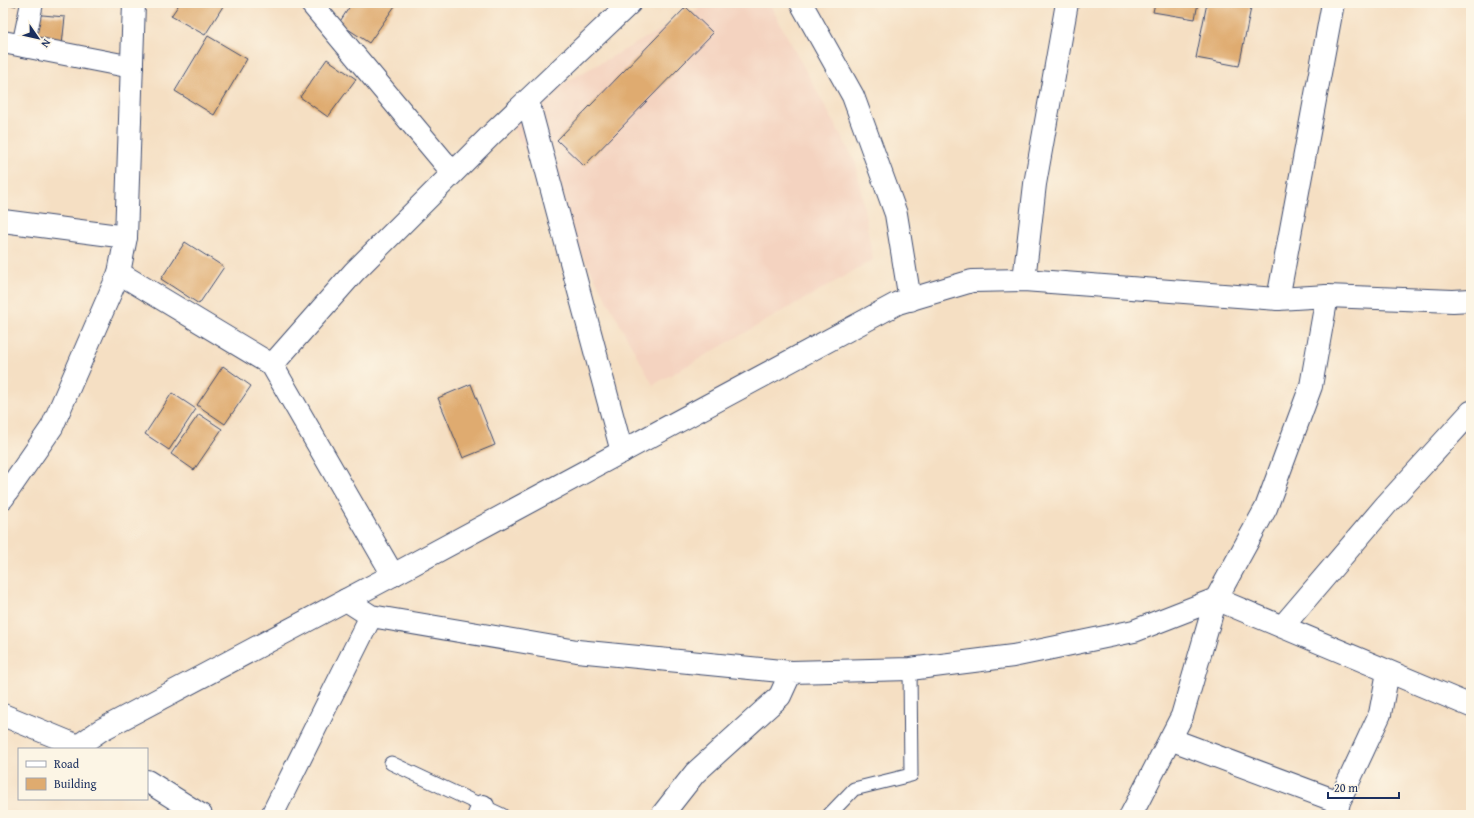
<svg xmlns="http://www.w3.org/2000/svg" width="1474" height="818" font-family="'Gentium Book Plus',serif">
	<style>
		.built { fill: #f4d3c0 }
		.building { fill: #dfab6f }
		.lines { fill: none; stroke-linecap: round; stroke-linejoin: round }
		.service-casing { stroke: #3c496d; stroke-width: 15 }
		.minor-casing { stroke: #3c496d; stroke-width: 24 }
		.tertiary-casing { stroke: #3c496d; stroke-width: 24 }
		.service { stroke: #fff; stroke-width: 13 }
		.minor { stroke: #fff; stroke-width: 22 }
		.tertiary { stroke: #fff; stroke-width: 22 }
	</style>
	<rect width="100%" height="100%" fill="#fcf5e5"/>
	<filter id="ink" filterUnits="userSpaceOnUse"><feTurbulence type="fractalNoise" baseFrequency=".025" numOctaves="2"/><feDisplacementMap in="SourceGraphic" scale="8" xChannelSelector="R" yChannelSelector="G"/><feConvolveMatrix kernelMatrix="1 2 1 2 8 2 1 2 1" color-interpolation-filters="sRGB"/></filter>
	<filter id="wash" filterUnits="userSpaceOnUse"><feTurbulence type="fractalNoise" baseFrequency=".012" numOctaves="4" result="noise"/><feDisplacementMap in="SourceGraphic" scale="16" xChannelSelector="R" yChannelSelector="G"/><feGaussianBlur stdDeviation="0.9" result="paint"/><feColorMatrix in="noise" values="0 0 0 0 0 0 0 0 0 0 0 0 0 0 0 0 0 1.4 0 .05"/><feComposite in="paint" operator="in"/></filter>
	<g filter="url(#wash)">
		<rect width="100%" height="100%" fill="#f5dfc3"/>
		<path class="built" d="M709,3H769L856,163L873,260L653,385L506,115Z"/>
		<g id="blocks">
			<path class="building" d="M6,3H17L16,6Z
				M180,3H225L205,35L171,16Z
				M352,3H397L369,43L339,23Z
				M1155,3H1198L1195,19L1153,12Z
				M1207,3H1252L1239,66L1196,58Z
				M686,7L713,33L584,166L557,140Z
				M31,14L65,17L62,45L28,41Z
				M208,36L247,59L214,115L175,91Z
				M327,59L356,79L328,117L300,97Z
				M185,242L224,267L199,304L161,279Z
				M223,366L251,386L225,424L197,405Z
				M471,384L495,445L463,458L438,398Z
				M172,393L196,409L169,450L145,434Z
				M199,414L222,429L194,470L171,454Z"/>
		</g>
	</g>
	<g filter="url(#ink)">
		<use href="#blocks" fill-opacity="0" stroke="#3c496d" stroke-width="1"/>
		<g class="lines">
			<defs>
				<path id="service" d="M391,763L502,815
					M829,815L854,789L911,775L910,669"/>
				<path id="minor" d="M311,3L453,173
					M801,3L853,96L896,214L910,300
					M3,42L132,67
					M23,46L32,3
					M528,101L622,452
					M3,221L126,237
					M119,273L272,365L354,272L493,133L630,3
					M1024,280L1035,184L1067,3
					M1278,299L1333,3
					M272,365L393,575
					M346,600L371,616L577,651L791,672L910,669L1013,656L1134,631L1216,599L1471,706
					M1282,627L1386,505L1471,412
					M1170,739L1339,802
					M272,815L371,616
					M479,815L483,806
					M662,815L695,773L780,696L791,672
					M1131,815L1182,716L1216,599L1266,508L1311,386L1327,296
					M1336,815L1339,802L1380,714L1388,672"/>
				<path id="tertiary" d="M3,498L52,427L119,273L126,237L134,3
					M3,715L78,746L101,730L393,575L898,303L972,281L1024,280L1278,299L1327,296L1453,301L1471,300
					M147,781L201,815"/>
			</defs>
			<use href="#service" class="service-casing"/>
			<use href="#minor" class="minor-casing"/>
			<use href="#tertiary" class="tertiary-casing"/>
			<use href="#service" class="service"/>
			<use href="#minor" class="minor"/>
			<use href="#tertiary" class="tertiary"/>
		</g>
	</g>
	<rect width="1474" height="818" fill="none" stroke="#fcf5e5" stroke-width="16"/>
	<rect x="18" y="748" width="130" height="52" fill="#fcf5e5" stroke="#a2a6af"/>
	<rect x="26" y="761" width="20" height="6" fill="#ffffff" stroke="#a2a6af"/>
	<text x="54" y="768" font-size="12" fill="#1b2f5e">Road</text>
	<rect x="26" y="778" width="20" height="12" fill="#dfab6f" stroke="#a2a6af"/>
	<text x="54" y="788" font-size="12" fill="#1b2f5e">Building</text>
	<g transform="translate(38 38) rotate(124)" stroke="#fcf5e5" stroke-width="3" paint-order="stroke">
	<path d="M0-3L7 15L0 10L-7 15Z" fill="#1b2f5e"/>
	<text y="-6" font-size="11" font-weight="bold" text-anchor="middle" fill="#1b2f5e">N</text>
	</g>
	<path d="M1328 792v6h71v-6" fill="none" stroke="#1b2f5e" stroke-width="2"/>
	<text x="1334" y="792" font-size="12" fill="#1b2f5e" stroke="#fcf5e5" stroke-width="3" paint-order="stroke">20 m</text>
</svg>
